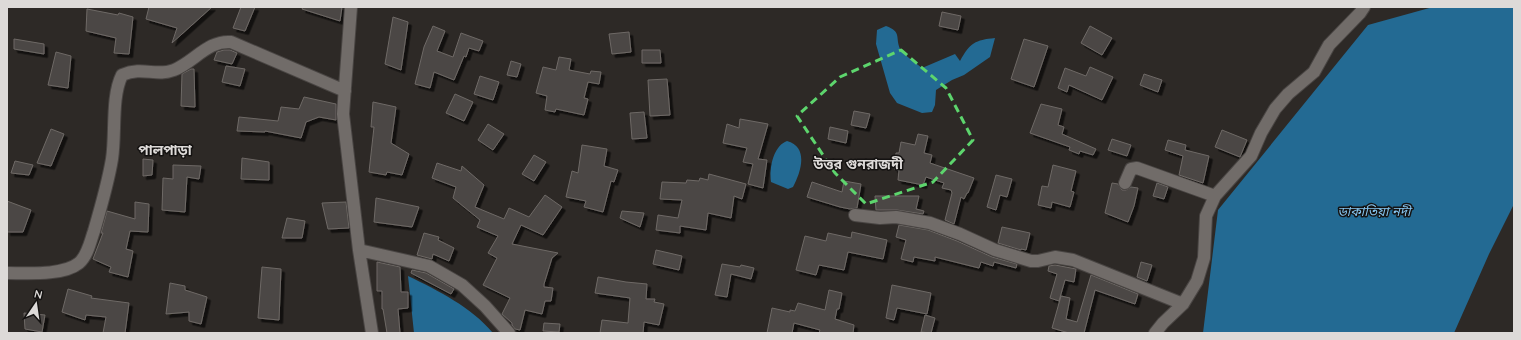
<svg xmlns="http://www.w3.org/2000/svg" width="1521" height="340" font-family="Quicksand,'Noto Sans Bengali',sans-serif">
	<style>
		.water { fill: #236a93 }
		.building { fill: #4b4744; stroke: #6e6966; filter: url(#shadow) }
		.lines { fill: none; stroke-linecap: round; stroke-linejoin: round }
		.street-casing { stroke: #494543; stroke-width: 14 }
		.street { stroke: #716c69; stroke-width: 12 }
		.marked { fill: none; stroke: #5dd56d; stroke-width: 3; stroke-dasharray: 8 5; stroke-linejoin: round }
		.labels { text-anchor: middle; stroke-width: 3; stroke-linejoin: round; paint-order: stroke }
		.water-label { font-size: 13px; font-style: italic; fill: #87c7f2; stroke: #141211 }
		.quarter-label { font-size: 14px; font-weight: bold; fill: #dddad8; stroke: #141211 }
	</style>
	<defs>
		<filter id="shadow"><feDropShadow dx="3.5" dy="3.5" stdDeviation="0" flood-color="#0009"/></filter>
	</defs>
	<rect width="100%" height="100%" fill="#2d2926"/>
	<path class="water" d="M1433,7H1514V204L1489,254L1454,333H1203L1218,210L1368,25Z
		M886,26C902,32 895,37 900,49C903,54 917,64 922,68L955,54L960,61C970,43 975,40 995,38L990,57L964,75L952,80L936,90L935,105L932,112L922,113L897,103L890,93L876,44L877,30Z
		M787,141C809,147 801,172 793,187L788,189L771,182C769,169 773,146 787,141Z
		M408,276C439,291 471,307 493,333H414Z"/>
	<path class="building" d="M149,7H212L172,43L177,28L146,19Z
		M241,7H255L245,31L233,28Z
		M303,7H342L340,21L302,9Z
		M87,9L118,15L119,13L133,17L129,54L114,53L116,38L86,31Z
		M942,12L961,16L958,30L939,26Z
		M393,17L408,22L401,70L385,64Z
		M433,26L445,31L437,51L453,57L461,33L483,41L479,51L469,48L466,57L464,56L454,80L434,72L430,88L415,84L424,47Z
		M1090,26L1112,38L1102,55L1081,43Z
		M629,32L631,52L612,54L609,34Z
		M14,39L44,44V54L14,49Z
		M1024,39L1048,46L1034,87L1011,79Z
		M224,50H230L237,53L232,64L214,60L217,52Z
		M642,50H660L661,63H642Z
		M56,52L71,56L68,88L48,85Z
		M559,57L571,59L569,70L590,74L591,71L601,72L599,84L588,82L584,98L588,99L584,115L556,109L555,112L545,110L547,96L536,93L543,67L556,70Z
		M511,61L521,64L517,77L507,75Z
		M226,66L245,69L240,86L222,82Z
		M1090,67L1113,77L1102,100L1069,85L1067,92L1058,88L1065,68L1086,76Z
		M191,69H194L195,107L181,106L182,74Z
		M1144,74L1162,80L1158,92L1140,85Z
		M480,76L499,82L493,100L474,94Z
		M667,79L670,115L650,116L648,80Z
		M455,94L473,102L464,121L446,113Z
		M304,97L336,104V120L319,117L306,122L301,138L265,131V132L237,131L239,117L278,121L281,107L299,109Z
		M373,102L396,107L391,143L409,154L402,175L387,172L386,175L369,172L374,127H371Z
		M1041,104L1062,109L1058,125L1064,127L1062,134L1096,149L1093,155L1080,151L1079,154L1069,150L1070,147L1030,133Z
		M854,111L870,114L866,128L851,125Z
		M644,112L647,138L632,139L630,113Z
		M740,119L768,124L758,159L767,160L763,188L748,184L753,164L743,162L747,148L723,143L727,124L739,128Z
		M488,124L504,134L493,150L478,140Z
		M830,127L848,131L846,143L828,139Z
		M51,129L64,134L51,166L37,163Z
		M1222,130L1247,140L1240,157L1215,147Z
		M918,134L928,136L924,153L932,155L930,163L974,178L968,193H967L964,199L961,197L954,224L945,220L952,193L951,190L942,188L944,183L926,177L923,185L898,180L899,170L894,169L896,153H899L901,142L915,145Z
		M1112,139L1131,145L1127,156L1108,150Z
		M1168,140L1186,145L1185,150L1209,156L1203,183L1179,175L1183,156L1165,150Z
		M582,145L607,149L604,166L618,170L614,182L611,181L603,212L584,207L586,201L566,197L572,171L578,173Z
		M534,155L546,162L534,181L522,174Z
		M242,158L269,162V180L241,179Z
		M143,159L153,160L152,175L143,176Z
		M15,161L33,165L29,175L11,173Z
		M437,163L461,171L462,166L484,185L475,207L504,219L509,208L529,217L545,195L562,207L543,235L521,225L512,244L558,253L552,258L544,284V287L553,288L551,301H545L542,314L525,310L520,330L515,329L512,325V323L502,314L510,298L483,285L497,258L488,253L498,236L477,227L480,220L453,198L456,187L432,178Z
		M173,165L201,166L199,179L187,177L185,212L162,210L163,178L173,179Z
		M1053,165L1076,171L1071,191L1074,192L1070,207L1052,202L1051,208L1038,205L1042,186L1048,187Z
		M709,174L746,184L742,199L734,196L731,218L708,213L706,230L680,226V233L656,230L658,215L678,218L682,200L660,199L662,182L686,183L687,180L699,181L700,178L708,180Z
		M996,175L1012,179L1007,197L1000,195L996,210L987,207Z
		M844,181L861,184L857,208L850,209L840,207L807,197L812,182L842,192Z
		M1112,183L1118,184L1122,190H1126L1131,187L1138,188L1134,206L1128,222L1105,213Z
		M1157,183L1168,187L1164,199L1153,196Z
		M875,196H919L916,209L924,211L923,214L897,210H876Z
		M376,198L419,207L412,227L374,222Z
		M7,201L31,210L23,232H7Z
		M135,202L149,204L148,232L130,231L126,249L133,251L128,277L109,272L111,267L93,259L103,233H101L107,211L135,219Z
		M346,202L349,228L328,229L322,203Z
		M622,211L644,213L640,227L620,218Z
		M287,218L305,221L302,238H282Z
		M899,225L928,230L957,241L992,257L1017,264L1016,268L994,262L993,266L981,262L979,268L935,257V261L914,257L913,262L901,259L906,240L896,237Z
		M1002,227L1030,233L1026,250L1021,249V250L998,243Z
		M852,232L887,240L883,259L848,252L844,270L819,265L816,275L796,270L805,236L826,241L828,233L851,238Z
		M424,233L439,237L438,240L454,248L449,261L433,254L432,259L417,255Z
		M656,250L682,256L679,270L653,264Z
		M377,262L400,267L401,292H408V308L398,309L400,333H387L383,309H382V291H377Z
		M1141,262L1152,265L1147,281L1137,277Z
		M722,264L740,267L741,265L754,268L751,279L731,274L727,297L715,295Z
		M1055,265L1076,269L1074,282L1065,280L1059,301L1050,298L1057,274L1048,271L1049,266Z
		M262,267L281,269L279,320L258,318Z
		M412,270L426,273L454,289L451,294L411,273Z
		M1091,275L1138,294L1135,304L1095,290L1084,333H1069L1052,328L1061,296L1070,298L1066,319L1077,322Z
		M598,277L626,282L647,284L646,299H655L654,302L664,304L659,325L644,322L643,333H600L602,320L628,323L630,298L595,293Z
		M170,283L185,286V290L207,297L201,324L189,321V312L166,314Z
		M892,285L931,293L927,314L897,308L894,320L886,318Z
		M68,289L92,296L91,298L129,303L125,333H103L106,317L86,315L85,320L62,312Z
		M829,290L842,293L839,309H837L835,319L854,325L853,333H819L820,330L794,323L792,333H767L772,308L790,312V310L795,311L798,303L825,310Z
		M24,313L45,315L42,332L25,329Z
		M925,315L935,318L931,333L921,332Z
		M544,323L560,324L559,332L543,331Z"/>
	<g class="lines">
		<defs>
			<path id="street" d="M351,7L343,114L359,250L372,333
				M1125,183L1131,169L1137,168L1215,196
				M855,215L880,218L896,217L930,223L960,234L995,250L1031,261H1038L1055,257L1073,260L1183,304
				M359,250L429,266L462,285L485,306L509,333
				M7,273C26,273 63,276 79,263C88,255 90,242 94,231C101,207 108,183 112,159C116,134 111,97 122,75C143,66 156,77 174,70C194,62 208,40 231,42L345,91
				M1155,333L1163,323L1183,304L1197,281L1204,258L1206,216L1215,196L1251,156L1261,133L1275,109L1288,94L1314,72L1329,45L1360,13L1364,7"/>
		</defs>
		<use href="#street" class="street-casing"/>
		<use href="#street" class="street"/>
	</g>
	<path class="marked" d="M901,50L946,88L973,140L933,182L866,204L835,173L797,116L840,77Z"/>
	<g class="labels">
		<g class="water-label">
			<text x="1374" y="216">ডাকাতিয়া নদী</text>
		</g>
		<g class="quarter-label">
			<text x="165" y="155">পালপাড়া</text>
			<text x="858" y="169">উত্তর গুনরাজদী</text>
		</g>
	</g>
	<rect width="1521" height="340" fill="none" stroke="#dddad8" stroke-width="16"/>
	<g transform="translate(36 304) rotate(13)" stroke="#141211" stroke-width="3" paint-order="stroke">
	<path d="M0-3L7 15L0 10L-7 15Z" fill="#dddad8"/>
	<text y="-6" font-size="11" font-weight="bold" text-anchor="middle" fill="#dddad8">N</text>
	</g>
</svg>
